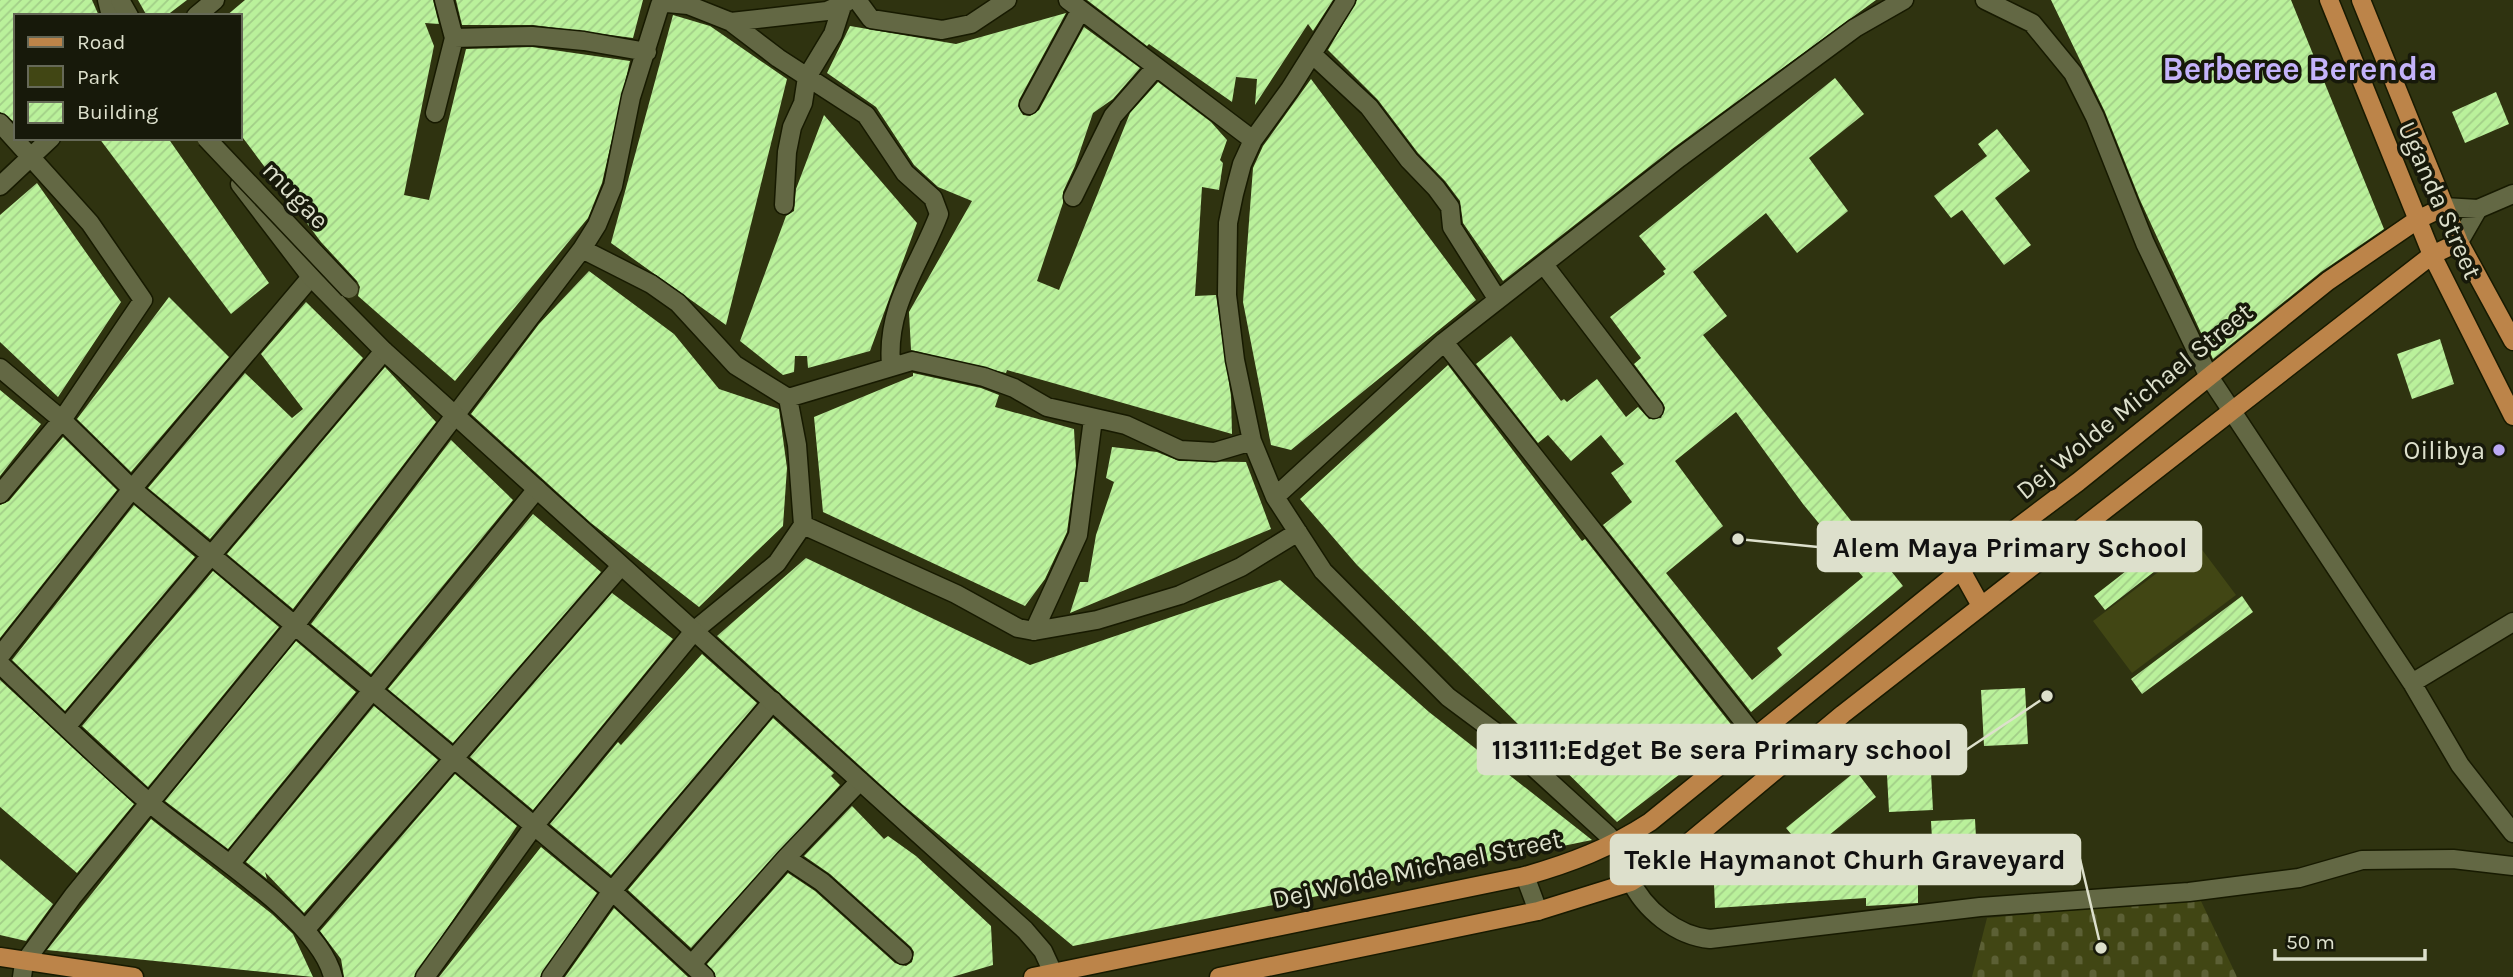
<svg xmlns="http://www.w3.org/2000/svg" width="2513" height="977" font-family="Karla,sans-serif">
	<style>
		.green { fill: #414614 }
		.cemetery { fill: url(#cemetery-stones) }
		.building { fill: url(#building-hatch); fill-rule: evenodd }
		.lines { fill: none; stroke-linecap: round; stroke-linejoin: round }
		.street-casing { stroke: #171a00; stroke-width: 21 }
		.secondary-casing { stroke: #171a00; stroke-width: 21 }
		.primary-casing { stroke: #171a00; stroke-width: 21 }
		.street { stroke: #636844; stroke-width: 18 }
		.secondary { stroke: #636844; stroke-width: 18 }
		.primary { stroke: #bc8449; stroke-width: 18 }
		.street-bridge-casing { stroke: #171a00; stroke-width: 21; stroke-linecap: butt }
		.street-bridge { stroke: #636844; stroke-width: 18 }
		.poi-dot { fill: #bcaaf5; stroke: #17190a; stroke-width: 2.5 }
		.labels { text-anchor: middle; stroke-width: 7; stroke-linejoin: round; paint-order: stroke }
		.street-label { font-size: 26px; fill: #dde0cc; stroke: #17190a }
		.poi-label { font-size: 26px; fill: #dde0cc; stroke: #17190a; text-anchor: end }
		.district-label { font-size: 33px; font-weight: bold; fill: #c4b3fa; stroke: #17190a }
		.leader { fill: none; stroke: #dde0cc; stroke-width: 2.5 }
		.callout-dot { fill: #dde0cc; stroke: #17190a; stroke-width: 2.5 }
		.callout { fill: #dde0cc; stroke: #dde0cc; stroke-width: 2.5 }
		.callout-label { font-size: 28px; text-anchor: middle; font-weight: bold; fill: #111 }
	</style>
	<defs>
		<pattern id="cemetery-stones" width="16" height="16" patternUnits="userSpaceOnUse" patternTransform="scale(1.75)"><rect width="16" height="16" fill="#414614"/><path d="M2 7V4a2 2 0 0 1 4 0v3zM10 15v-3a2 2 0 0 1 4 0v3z" fill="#5c6035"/></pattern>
		<pattern id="building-hatch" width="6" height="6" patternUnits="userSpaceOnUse" patternTransform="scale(1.75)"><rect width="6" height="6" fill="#baf19b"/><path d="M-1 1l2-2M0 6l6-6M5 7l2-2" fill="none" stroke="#a2ce88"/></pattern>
	</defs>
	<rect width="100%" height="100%" fill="#2f3310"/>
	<path class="green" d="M2197,543L2236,595L2132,673L2093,621Z"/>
	<path class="cemetery" d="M2200,899L2237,977H1972L1987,918Z"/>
	<path class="building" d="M0,0H92L99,16H16V123L0,112Z
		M138,0H187L166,16H147Z
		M245,0H433L439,24L425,23L434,46L404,195L429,200L466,49L532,47L630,61L602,183L588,218L455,381L358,296L360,287L357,281L321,242L240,134V16H226Z
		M456,0H643L633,38L533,25H462Z
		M1087,0H1333L1313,31L1308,24L1255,105L1257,79L1236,77L1232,102L1149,44L1147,46Z
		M1357,0H1876L1672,149L1503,281L1463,223L1460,201L1445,181L1418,153L1378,100L1328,50Z
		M2051,0H2291L2384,229L2321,272L2213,359L2140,200L2105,112Z
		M1066,13L1019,100L1018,106L1023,115L1030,116L1039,110L1084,27L1140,68L1113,99L1093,113L1075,166L1063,192V203L1037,281L1059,290L1130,113L1158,82L1211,122L1227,140L1220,160L1223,163L1219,190L1202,187L1195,296L1216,295L1231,396L1232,434L1007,370L1006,373L911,350L909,312L972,201L938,187L914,165L876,107L827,73L850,26L956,44Z
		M673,15L710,26L787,79L726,325L611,243Z
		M1835,78L1864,114L1809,158L1848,211L1797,253L1766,213L1693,272L1727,316L1703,335L1903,586L1751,712L1603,525L1632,502L1611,473L1624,464L1601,435L1571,461L1548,435L1538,443L1476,364L1511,336L1561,401L1564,399L1567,402L1597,379L1626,417L1638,407L1649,419L1661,418L1665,408L1663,403L1634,364L1641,358L1610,317L1665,274L1663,271L1666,269L1639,236ZM1736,412L1803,504L1863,577L1777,648L1782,655L1752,680L1666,573L1723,526L1675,461Z
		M1311,79L1476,300L1291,450L1271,445L1243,302L1253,168L1263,146Z
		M2496,92L2509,124L2465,143L2452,112Z
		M824,115L917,223L870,351L808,368L807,356H795L794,372L783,375L740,341L786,216L794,211L796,189Z
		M1997,129L2030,171L1995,198L2031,245L2004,265L1962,210L1951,218L1934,196L1987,156L1978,144Z
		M99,138H168L269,283L231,314Z
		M37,183L121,302L58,397L0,342V215Z
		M589,271L674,334L719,389L779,409L787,468L783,526L699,607L591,523L471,414L539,324Z
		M169,297L229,357L131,472L77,419Z
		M306,302L363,358L210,539L148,488L245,373L292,418L303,409L261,354Z
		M2440,339L2454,384L2412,399L2397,354Z
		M1448,365L1582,541L1585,539L1733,727L1727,732L1730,736L1617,822L1357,565L1300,499Z
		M385,367L436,422L293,609L227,554Z
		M913,373L981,388L999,395L995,407L1074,429L1076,466L1067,532L1045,579L1025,606L823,512L814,417L913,376Z
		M0,390L41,424L0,476Z
		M63,437L117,490L0,638V505L9,501Z
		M451,440L513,500L371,674L311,624Z
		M1112,447L1157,452L1179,461L1246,462L1271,529L1070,613L1080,582H1088L1096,535L1114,482L1106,478Z
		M134,505L195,557L65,711L12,660Z
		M533,514L601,572L453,743L388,689Z
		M2180,529L2191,543L2105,610L2094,596Z
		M806,558L1030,665L1280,580L1429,712L1592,840L1073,946L903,805L717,636Z
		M213,571L279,627L148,787L82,726Z
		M612,593L673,639L533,810L470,757Z
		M2242,596L2253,612L2142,694L2131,679Z
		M296,641L356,692L228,849L165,801Z
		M702,654L757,703L611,875L550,824L618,742L621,745Z
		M0,680L134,804L77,873L0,807Z
		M2025,688L2028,744L1984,746L1981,690Z
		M374,706L438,760L304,913L265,872L267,879L246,862Z
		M773,718L834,773L831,776L840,785L691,948L628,890Z
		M1930,754L1933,810L1889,812L1886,756Z
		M1856,771L1876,797L1807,853L1786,828Z
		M455,774L517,826L414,977H344L341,959L320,931Z
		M852,806L884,839L888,836L916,856L991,926L993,965L952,977H716L707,964L788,873L815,891L895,963L906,966L912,962L914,952L911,947L830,874L804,856Z
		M151,819L272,914L293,934L313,977L47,950Z
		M1975,819L1978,874L1918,877V903L1866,906V898L1715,908L1714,884L1825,877L1816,866L1865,862V859L1933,857L1931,821Z
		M541,847L597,893L540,977H439Z
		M0,859L53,904L26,941L0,935Z
		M614,908L688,977H565Z"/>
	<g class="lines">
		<defs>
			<path id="street" d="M107,0L111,16
				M857,0L871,19L942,30L971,24L1007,0
				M1068,0L1253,140
				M1346,0L1290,89L1253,140L1242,164L1234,194L1228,223L1227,295L1235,360L1252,441L1275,497L1323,571L1448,697L1495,732L1608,835C1621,848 1623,863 1630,879C1644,910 1677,936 1710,939L1980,907L2189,892L2299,878L2362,860L2453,859L2513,866
				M1985,0L2032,23L2073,73L2095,117L2145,243L2208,375L2412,683L2460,765L2513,833
				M196,16L215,0
				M731,22L827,11L847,2
				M454,38L532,36L584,41L647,52
				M1312,54L1369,107L1409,160L1436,188L1450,207L1452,227L1498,300
				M1029,105L1080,11
				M435,113L454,38L444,0
				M0,123L90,223L143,300L62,420L0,494
				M0,186L51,138
				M1073,197L1113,116L1156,67
				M784,205L787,152L792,127L803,103L807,77L833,34L842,6
				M2444,207L2478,209L2459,242
				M582,249L651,284L678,303L735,365L788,398L912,361L984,377L1014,388L1047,407L1126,425L1180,450L1215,452L1252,441
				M1545,266L1654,409
				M1444,342L1755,736
				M0,368L62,420L132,489L612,891L705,977
				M1275,497L1444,342L1679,158L1855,28L1904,0
				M803,525L956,594L1018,628L1034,631L1097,620L1180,595L1241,567L1298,532
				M1034,631L1078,535L1093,419
				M0,656L132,489L311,277
				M0,664C48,710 95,756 145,799C193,842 319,916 333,977
				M2412,683L2513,622
				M66,727L384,351
				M786,858L822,882L903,955
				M230,864L537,489
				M1525,876L1538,911
				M305,930L620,567
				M692,964L786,858L860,781
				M22,977L24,963L73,896L296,624L582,249L597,225L613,186L631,97L660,5L667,3L688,5L731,22L778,58L866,115L905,173L933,198L939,214C919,267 886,305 891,365
				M425,977L534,826L695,630L777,563L803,525L797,445L788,398
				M551,977L612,891L773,701"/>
			<path id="secondary" d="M120,0L129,16
				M240,184L311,277L384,351L1025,930L1043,951L1055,977
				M2478,209L2513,194"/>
			<path id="primary" d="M2329,0L2432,255L2513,416
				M2361,0L2459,242L2513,341
				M1961,570L1981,606
				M0,957L134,977
				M1033,977L1525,876C1571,863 1610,848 1650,822L1961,570L2078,482L2328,281L2417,220L2444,207
				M1219,977L1538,911L1631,882L1674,855L1843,714L2432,255L2459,242"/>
		</defs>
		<use href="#street" class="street-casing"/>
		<use href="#secondary" class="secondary-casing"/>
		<use href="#primary" class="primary-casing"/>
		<use href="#street" class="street"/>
		<use href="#secondary" class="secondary"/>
		<use href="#primary" class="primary"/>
		<defs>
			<path id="street-bridge" d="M206,138L349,289"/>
		</defs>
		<use href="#street-bridge" class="street-bridge-casing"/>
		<use href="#street-bridge" class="street-bridge"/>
	</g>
	<circle class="poi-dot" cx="2499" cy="450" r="7"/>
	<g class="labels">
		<g class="street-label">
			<text transform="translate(296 195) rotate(46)" y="9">mugae</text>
			<text transform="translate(2440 200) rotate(66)" y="9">Uganda Street</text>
			<text transform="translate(2134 401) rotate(-39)" y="9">Dej Wolde Michael Street</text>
			<text transform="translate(1417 869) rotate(-12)" y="9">Dej Wolde Michael Street</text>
		</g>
		<g class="poi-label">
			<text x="2485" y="459">Oilibya</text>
		</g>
		<g class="district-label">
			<text x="2300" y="80">Berberee Berenda</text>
		</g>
	</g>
	<path class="leader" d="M1738 539L1818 547M2047 696L1966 750M2101 948L2080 859"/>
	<g class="callout-dot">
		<circle cx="1738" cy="539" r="7"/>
		<circle cx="2047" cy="696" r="7"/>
		<circle cx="2101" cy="948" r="7"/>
	</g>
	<g class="callout">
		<rect x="1818" y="522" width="383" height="49" rx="7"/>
		<rect x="1478" y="725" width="488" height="49" rx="7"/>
		<rect x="1611" y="835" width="469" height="49" rx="7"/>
	</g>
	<g class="callout-label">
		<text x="2010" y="557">Alem Maya Primary School</text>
		<text x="1722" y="759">113111:Edget Be sera Primary school</text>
		<text x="1845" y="869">Tekle Haymanot Churh Graveyard</text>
	</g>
	<rect x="14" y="14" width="228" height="126" fill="#17190a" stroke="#666958" stroke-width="2"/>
	<rect x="28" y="37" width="35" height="10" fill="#bc8449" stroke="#666958" stroke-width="2"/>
	<text x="77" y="49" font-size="21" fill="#dde0cc">Road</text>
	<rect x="28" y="66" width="35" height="21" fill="#414614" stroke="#666958" stroke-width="2"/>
	<text x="77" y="84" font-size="21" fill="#dde0cc">Park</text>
	<rect x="28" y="102" width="35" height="21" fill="url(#building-hatch)" stroke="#666958" stroke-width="2"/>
	<text x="77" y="119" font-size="21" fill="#dde0cc">Building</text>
	<path d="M2275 949v10h150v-10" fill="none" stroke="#dde0cc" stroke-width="3.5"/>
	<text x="2286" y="949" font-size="21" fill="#dde0cc" stroke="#17190a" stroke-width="5" paint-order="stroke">50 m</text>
</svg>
